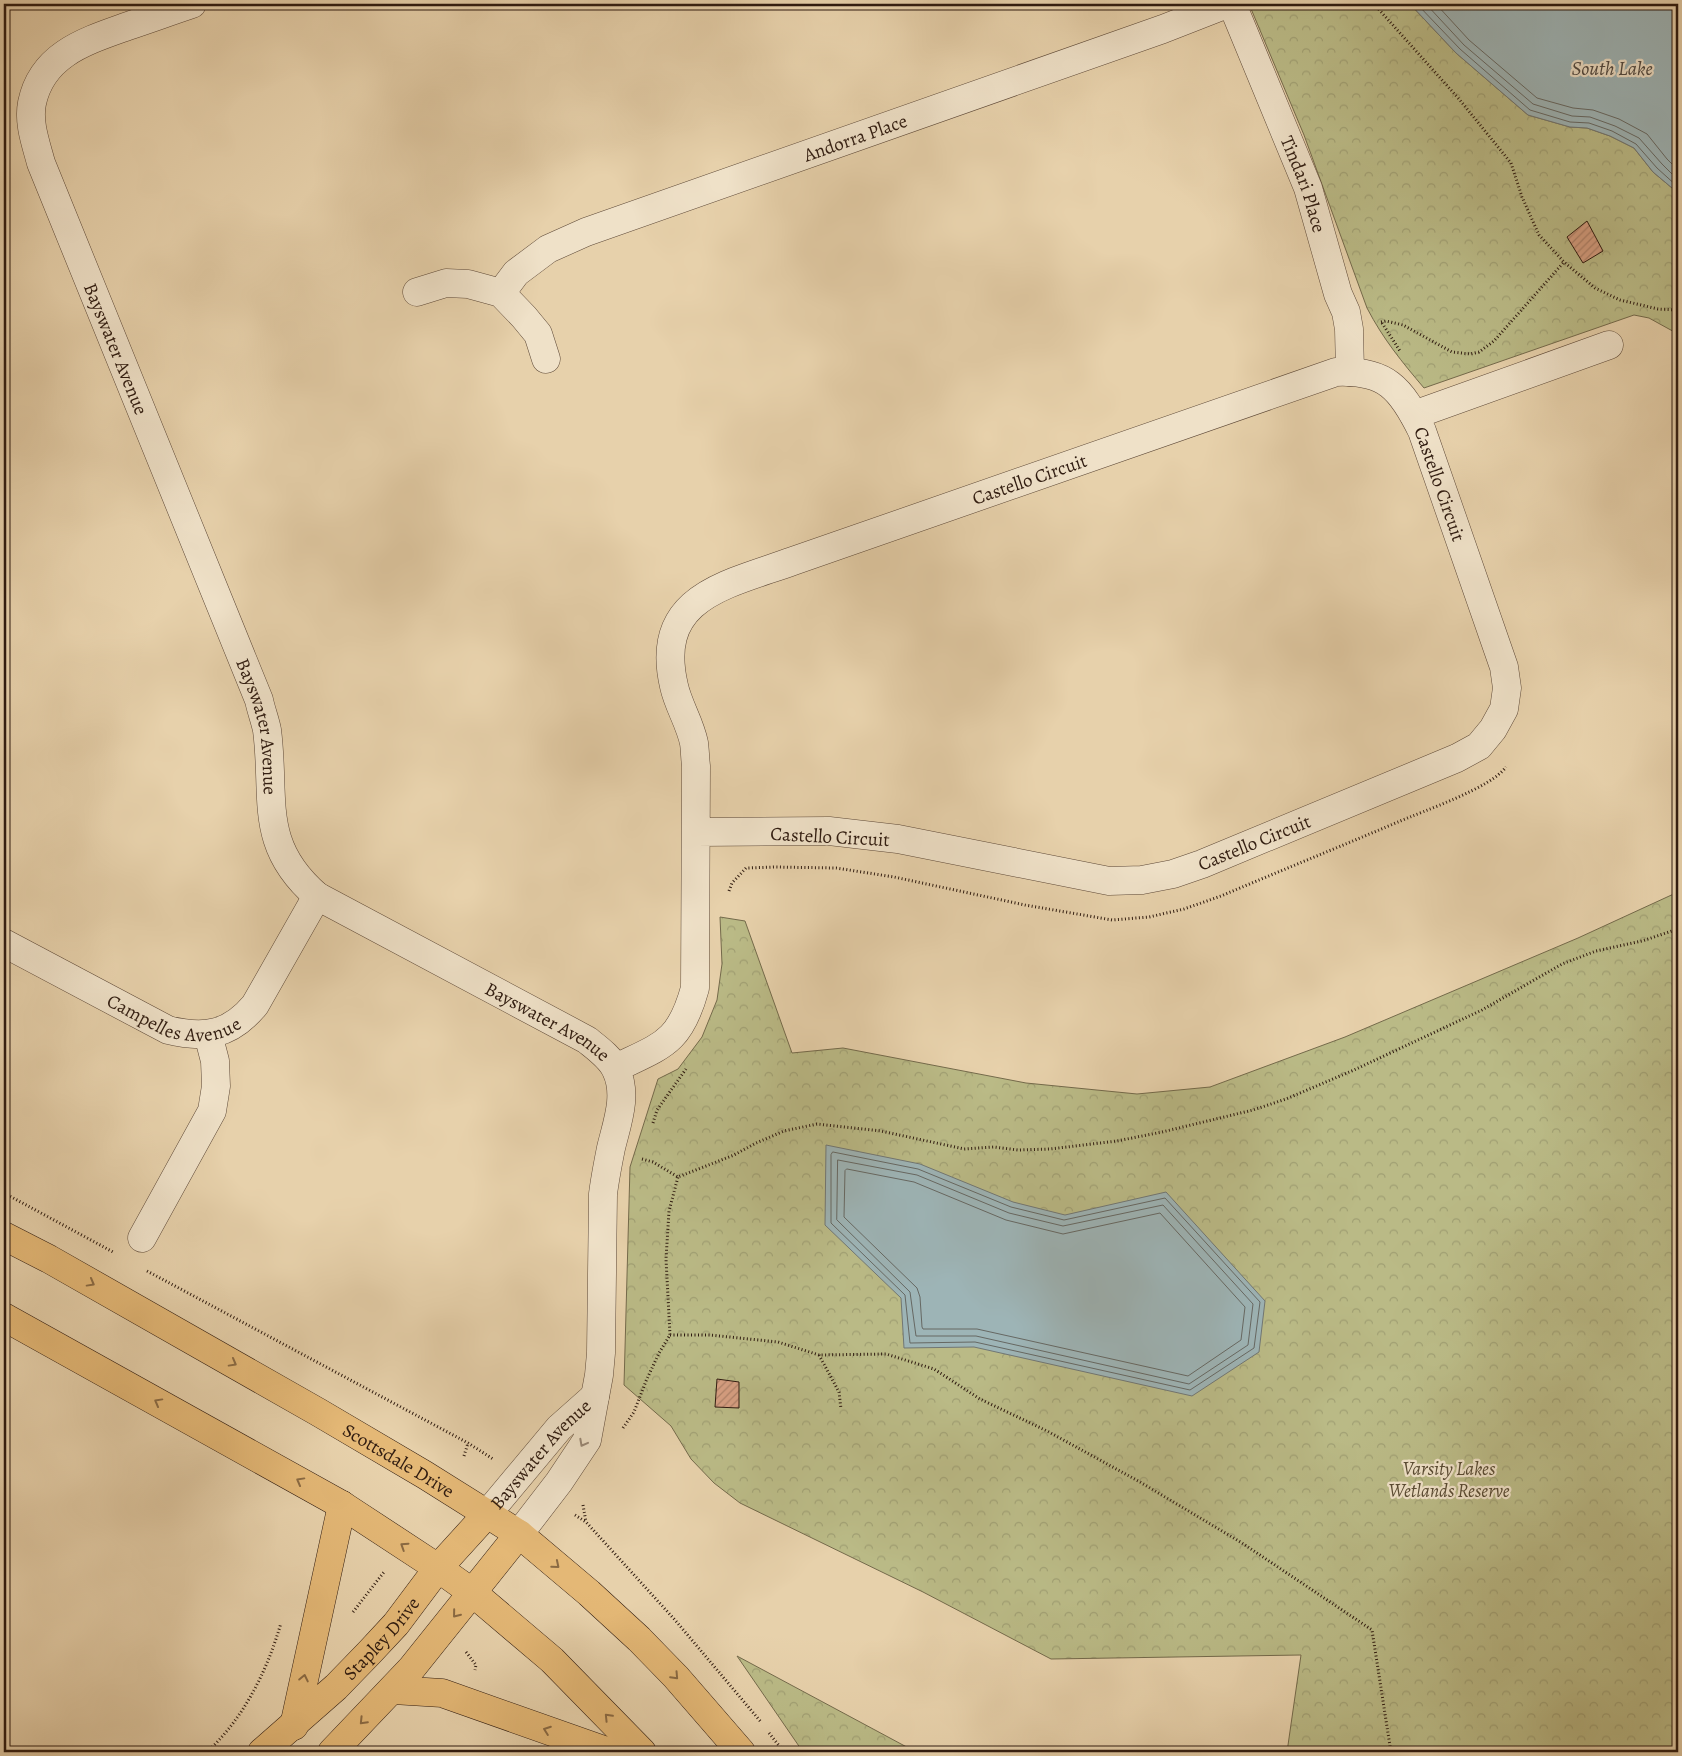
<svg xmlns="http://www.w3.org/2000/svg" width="1682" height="1756" font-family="Alegreya,serif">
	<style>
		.park { fill: url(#park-crowns); stroke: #746a4b }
		.water { fill: #9db4b6; stroke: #717774 }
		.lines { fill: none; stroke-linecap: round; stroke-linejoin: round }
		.shore { stroke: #666863; stroke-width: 1 }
		.building { fill: url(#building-hatch); stroke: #2f1b10 }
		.minor-casing { stroke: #5d4837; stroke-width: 29 }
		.major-casing { stroke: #2f1b10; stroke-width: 29 }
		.path { stroke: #2f1b10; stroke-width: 3; stroke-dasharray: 1 2.5; stroke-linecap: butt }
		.minor { stroke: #efe1c8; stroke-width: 28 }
		.major { stroke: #e4b876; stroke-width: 28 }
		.oneway { stroke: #8a6a43 }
		.oneway2 { stroke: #998875 }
		.labels { text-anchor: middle; stroke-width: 4.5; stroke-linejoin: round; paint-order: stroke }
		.street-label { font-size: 19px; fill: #2f1b10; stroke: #efe1c8 }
		.park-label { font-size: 19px; font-style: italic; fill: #594b33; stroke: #efe1c8 }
		.water-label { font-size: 20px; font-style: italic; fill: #504942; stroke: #efe1c8 }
	</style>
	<defs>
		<pattern id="park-crowns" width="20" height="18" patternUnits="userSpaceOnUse" patternTransform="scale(1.25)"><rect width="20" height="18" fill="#baba86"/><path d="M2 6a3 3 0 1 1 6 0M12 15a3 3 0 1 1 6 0" fill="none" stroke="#a09f73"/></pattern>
		<pattern id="building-hatch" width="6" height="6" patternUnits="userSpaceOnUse" patternTransform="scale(1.25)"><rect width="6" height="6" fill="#d8a083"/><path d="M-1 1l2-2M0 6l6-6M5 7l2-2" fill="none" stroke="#b0826a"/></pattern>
	</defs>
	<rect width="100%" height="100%" fill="#e7d1ab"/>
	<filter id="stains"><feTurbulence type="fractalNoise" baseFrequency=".004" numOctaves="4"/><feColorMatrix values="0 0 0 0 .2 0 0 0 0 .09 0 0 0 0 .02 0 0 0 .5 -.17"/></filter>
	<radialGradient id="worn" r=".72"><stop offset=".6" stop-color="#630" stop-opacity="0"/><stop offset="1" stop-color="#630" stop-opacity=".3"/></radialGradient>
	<path class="park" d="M1249,4H1410L1456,53L1528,115L1570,127L1587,128L1610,136L1634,148L1653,172L1678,193V334L1649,318L1634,315L1424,388C1402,362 1383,339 1367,308L1304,135Z
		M1678,892V1752H1287L1301,1655L1051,1659L923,1592L740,1503L714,1483L691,1459L671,1426L624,1385L630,1167L658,1079L678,1069L702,1037L717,1000L722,964L720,917L745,921L792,1053L843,1048L1026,1083L1137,1094L1210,1087L1345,1037L1578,938Z
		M737,1656L916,1752H803Z"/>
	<path class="water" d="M1410,4H1678V193L1653,172L1634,148L1610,136L1587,128L1570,127L1528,115L1456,53Z
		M826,1145L920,1164L1013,1202L1065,1215L1166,1192L1265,1301L1259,1352L1192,1396L974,1347L904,1348L901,1298L825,1225Z"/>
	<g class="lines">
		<path class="shore" d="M1417,4L1460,49L1530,110L1570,122L1589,123L1612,131L1636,144L1657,168L1678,187
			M1426,4L1464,45L1533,104L1572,116L1590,117L1615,126L1639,138L1662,164L1678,180
			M1436,4L1469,40L1537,98L1573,108L1593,110L1619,119L1647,134L1667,159L1678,170
			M833,1152L918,1169L1011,1207L1064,1220L1165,1198L1260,1302L1254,1348L1190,1390L975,1342L910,1343L905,1295L831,1223V1155Z
			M838,1160L917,1175L1009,1213L1063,1226L1163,1205L1253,1304L1248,1345L1189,1384L976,1336H916L910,1292L837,1220Z
			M847,1169L914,1182L1006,1220L1063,1234L1160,1213L1245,1307L1241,1340L1188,1376L977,1329H923L922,1327L920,1297L917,1288L844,1217L845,1171Z"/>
	</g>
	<path class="building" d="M1587,221L1603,251L1583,263L1567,237Z
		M717,1379L739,1382V1408L715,1407Z"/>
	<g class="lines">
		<defs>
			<g id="minor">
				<path id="s1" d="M192,4C171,11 149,19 128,26C86,41 42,54 32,103C28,123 36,144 41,163L259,700C261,710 265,720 267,730C276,798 257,844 317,896L587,1040C597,1048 611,1058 616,1070C628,1095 617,1123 611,1148C608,1163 605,1178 603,1194L601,1353L599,1375L587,1440L559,1482L519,1534"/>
				<path id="s2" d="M1232,4L1308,188L1338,294L1346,312L1349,329L1350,372"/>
				<path d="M417,292L446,283L468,284L501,293L524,317L538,334L546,359"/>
				<path id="s3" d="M501,293L516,273L548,249L586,232L1163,29L1227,4"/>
				<path d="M1414,415L1609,345"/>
				<path id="s4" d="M4,943L168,1030C205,1039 230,1035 255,1005L317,896"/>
				<path id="s5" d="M616,1068C663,1045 680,1043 695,988L696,766C695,758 695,750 694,743C690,723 678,705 674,686C653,596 727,585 793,561L1336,372C1386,370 1401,388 1422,431L1504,667L1507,688L1504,709L1493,729L1479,746L1457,758L1202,864L1173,874L1142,880L1109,881L898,839L829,831L696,832"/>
				<path d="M142,1238L212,1111L216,1086L215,1061L208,1034"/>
				<path id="s6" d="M488,1513L559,1428L595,1396"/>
			</g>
			<g id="major">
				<path id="s7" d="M4,1236L49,1259L318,1412L425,1475L519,1534L589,1593L639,1639L676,1677L741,1752"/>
				<path d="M4,1317L342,1505L438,1568L473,1593L552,1660L642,1752"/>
				<path d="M393,1690L442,1693L609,1752"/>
				<path d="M294,1726L342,1505"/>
				<path id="s8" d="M262,1752L336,1687L369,1653L396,1624L438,1568L488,1513"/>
				<path d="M332,1752L411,1669L519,1534"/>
			</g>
		</defs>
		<use href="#minor" class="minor-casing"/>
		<use href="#major" class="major-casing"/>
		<path class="path" d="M1374,4L1459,99L1511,163L1522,197L1539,235L1564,262L1595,288L1620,300L1658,309L1678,310
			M1381,322L1386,321L1403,325L1452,352L1470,354L1479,352L1494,341L1564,262
			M1382,323L1400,351
			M729,891L732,883L746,868L774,867L836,868L894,877L1025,905L1112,920L1149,917L1184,909L1221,896C1280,871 1339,847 1398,822C1423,811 1491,788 1506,767
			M653,1123L657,1110L686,1069
			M642,1159L653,1162L678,1177L734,1155L756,1143L784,1131L817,1124L881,1131L964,1149L994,1147L1018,1150L1050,1149L1117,1141L1162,1132L1253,1110L1286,1099L1354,1070L1482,1010L1562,964L1596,951L1642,941L1672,931L1678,926
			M4,1193L113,1252
			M147,1271L468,1443L493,1459
			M670,1335H710L778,1342L819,1355L886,1354L934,1369L980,1399L1047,1431L1140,1482L1242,1543L1372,1630L1390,1746L1386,1752
			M819,1355L839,1392L841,1409
			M623,1428L634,1412L646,1381L659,1353L670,1335L666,1259L669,1211L678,1177
			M464,1456L468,1443
			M583,1505L586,1522
			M575,1515L586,1522L675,1620L761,1722
			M353,1612L384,1572
			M466,1652L476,1665L475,1670
			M769,1733L784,1752
			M207,1752C244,1718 267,1671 281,1623"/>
		<use href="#minor" class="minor"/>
		<use href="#major" class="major"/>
	</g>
	<defs><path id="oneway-chevron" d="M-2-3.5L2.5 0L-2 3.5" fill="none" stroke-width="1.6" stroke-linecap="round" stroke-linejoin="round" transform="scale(1.25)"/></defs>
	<g class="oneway">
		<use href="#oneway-chevron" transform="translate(91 1283) rotate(29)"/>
		<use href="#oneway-chevron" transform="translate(233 1363) rotate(29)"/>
		<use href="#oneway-chevron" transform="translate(158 1402) rotate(-151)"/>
		<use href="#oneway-chevron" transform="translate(300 1481) rotate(-151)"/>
		<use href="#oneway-chevron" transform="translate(404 1546) rotate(-147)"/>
		<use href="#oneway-chevron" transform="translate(556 1565) rotate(40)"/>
		<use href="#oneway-chevron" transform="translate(456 1614) rotate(129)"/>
		<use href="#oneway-chevron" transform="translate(675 1676) rotate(47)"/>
		<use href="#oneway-chevron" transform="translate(304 1678) rotate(-78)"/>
		<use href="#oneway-chevron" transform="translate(608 1717) rotate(-134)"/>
		<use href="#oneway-chevron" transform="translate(363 1721) rotate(134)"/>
		<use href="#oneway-chevron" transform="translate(547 1730) rotate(-160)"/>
	</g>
	<use class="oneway2" href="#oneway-chevron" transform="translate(583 1443) rotate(118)"/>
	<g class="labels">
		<g class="street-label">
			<text dy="7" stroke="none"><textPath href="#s3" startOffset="392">Andorra Place</textPath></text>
			<text dy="7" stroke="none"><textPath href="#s2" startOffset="194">Tindari Place</textPath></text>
			<text dy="7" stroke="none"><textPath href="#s1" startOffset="459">Bayswater Avenue</textPath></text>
			<text dy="7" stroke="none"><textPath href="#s5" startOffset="872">Castello Circuit</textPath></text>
			<text dy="7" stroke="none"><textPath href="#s5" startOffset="1366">Castello Circuit</textPath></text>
			<text dy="7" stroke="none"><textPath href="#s1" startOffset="864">Bayswater Avenue</textPath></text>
			<text transform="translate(830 836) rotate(3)" y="7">Castello Circuit</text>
			<text transform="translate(1254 842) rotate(-22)" y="7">Castello Circuit</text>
			<text dy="7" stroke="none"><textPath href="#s4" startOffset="189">Campelles Avenue</textPath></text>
			<text dy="7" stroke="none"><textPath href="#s1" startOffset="1312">Bayswater Avenue</textPath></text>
			<text dy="7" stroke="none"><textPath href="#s6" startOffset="79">Bayswater Avenue</textPath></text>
			<text dy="7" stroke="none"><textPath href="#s7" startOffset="454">Scottsdale Drive</textPath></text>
			<text dy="7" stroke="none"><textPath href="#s8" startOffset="165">Stapley Drive</textPath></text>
		</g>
		<g class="park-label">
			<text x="1449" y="1475">Varsity Lakes<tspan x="1449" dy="22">Wetlands Reserve</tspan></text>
		</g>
		<g class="water-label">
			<text x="1612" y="75">South Lake</text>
		</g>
	</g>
	<rect width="1682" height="1756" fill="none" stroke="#e7d1ab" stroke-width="20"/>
	<rect x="5" y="5" width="1672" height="1746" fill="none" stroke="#2f1b10" stroke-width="2.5"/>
	<rect x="10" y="10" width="1662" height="1736" fill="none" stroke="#2f1b10"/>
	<rect width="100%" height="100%" filter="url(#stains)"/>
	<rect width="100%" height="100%" fill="url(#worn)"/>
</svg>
